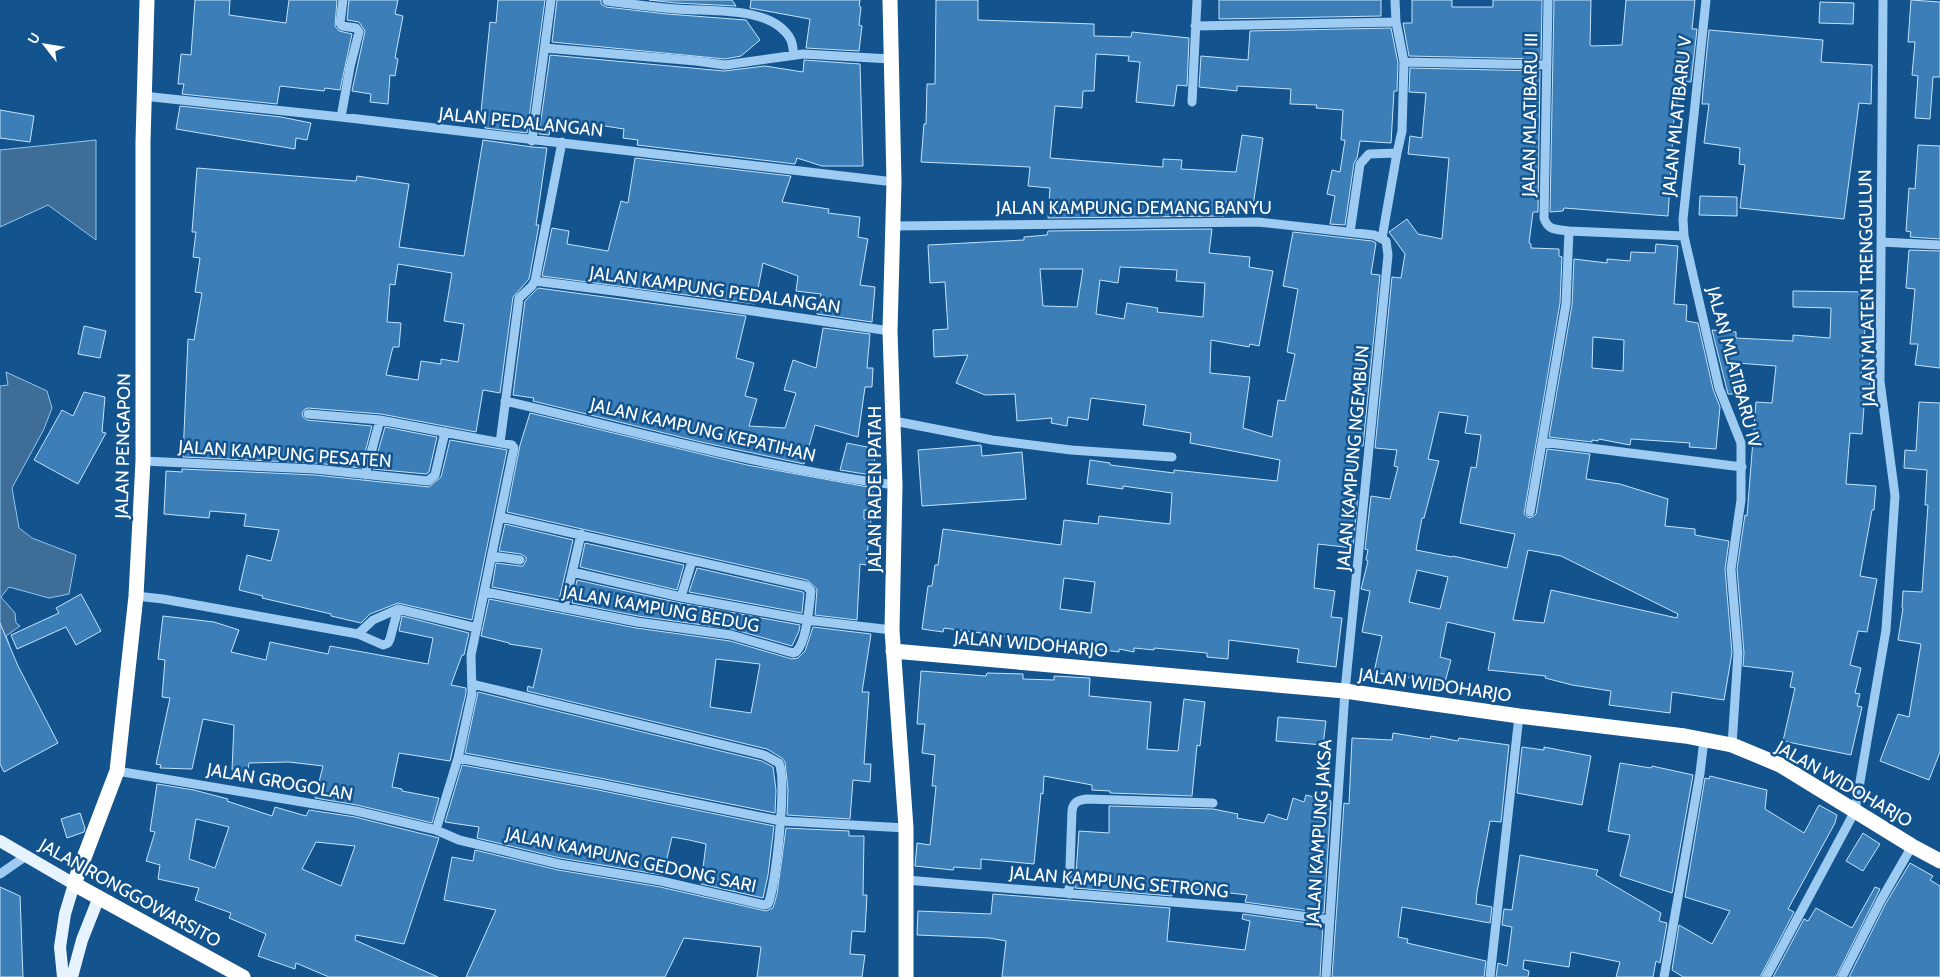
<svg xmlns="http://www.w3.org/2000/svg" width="1940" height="977" font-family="Cabin,sans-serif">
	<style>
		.water { fill: #3e6d97; stroke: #8fc7f4 }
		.building { fill: #3c7eb7; stroke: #c4e3fc; fill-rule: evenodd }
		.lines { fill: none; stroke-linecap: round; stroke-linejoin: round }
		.minor { stroke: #9dcbf1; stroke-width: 9 }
		.major { stroke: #e7f3ff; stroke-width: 12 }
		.highway { stroke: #fff; stroke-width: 15 }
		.labels { text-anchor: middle; stroke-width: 5; stroke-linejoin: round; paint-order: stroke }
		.street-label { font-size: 18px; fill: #fff; stroke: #13548e }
	</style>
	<rect width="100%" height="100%" fill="#13548e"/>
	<path class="water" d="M96,140V240L48,205L0,227V150Z
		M6,372L47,391L52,408L44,429L12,488L19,528L32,538L76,555L69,594L49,598L9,587L1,597L15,613L16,623L20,626L6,636L9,644L0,651V386L8,385Z"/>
	<path class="building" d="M195,0H230L229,15L286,23L289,0H337L335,26L339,31L352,34L340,90L325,88L324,91L280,86L277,104L182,94L184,84H178L181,54L191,55Z
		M349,0H398L395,14L403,16L395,58L398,59L395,76L390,75L388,104L370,102L371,94L352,91L365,31L359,22L347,20Z
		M498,0H545L527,133L485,128V122H480L490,22L496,23Z
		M557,0H601V4L606,7L667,14L746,20L760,40L741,56L725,59L552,42Z
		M649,0H732L736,6L676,3Z
		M751,0H860L859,6L861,7L859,25L862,26L859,51L806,48L810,19L750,8Z
		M936,0H978V20L1094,24V36L1131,37L1132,32L1189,38L1187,86L1177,85L1174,106L1136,102L1140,62L1128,61L1129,56L1096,54L1094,91H1083L1082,108L1055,106L1050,158L1163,167V159L1182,160L1181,169L1236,172L1242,135L1263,138L1253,206L1225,202L1224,216L1048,218L1050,188L1028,186L1030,167L921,162L924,124H926L927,84H935Z
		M1219,0H1381V16L1219,19Z
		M1412,0H1452V7H1493V0H1542L1541,59L1409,56L1403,23H1412Z
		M1554,0H1591L1590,45L1592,46L1622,45L1626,0H1695L1692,29H1697L1691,82L1680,81L1678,102H1675L1668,216L1564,208L1563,211L1550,212Z
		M1911,0L1940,2V77H1933L1930,119L1915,118L1918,76L1912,75L1915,42H1908Z
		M1820,2L1854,3L1853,24L1819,23Z
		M1391,28L1398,63L1397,91H1394L1391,143L1360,141L1357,158L1354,163L1345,225L1330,224L1335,196L1327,194L1332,170L1340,172L1345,140H1341L1343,110L1316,108L1317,105L1290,104L1291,89L1237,86V91L1199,87L1201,56L1248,60L1250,31Z
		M1709,30L1823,40L1821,62L1872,65L1871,104L1859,103L1844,219L1740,208L1745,165L1739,164L1740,148L1704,143L1709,104H1702L1703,90Z
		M550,55L724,71L765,66L803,72L804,60L860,64L863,166H822L797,158L795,164L637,145L638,140L623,138L624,129L592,124V133L550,130L549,135L539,134Z
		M1410,68L1540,71L1538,212H1533L1529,243L1531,244V248L1559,249V256L1562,257L1560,303L1524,514L1529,518L1534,516L1536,514L1547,449L1590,454L1586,479L1620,484L1668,499L1665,526L1695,529V535L1729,541L1725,569L1732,653L1724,700L1672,692L1670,713L1609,705L1611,691L1572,685L1545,678L1546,676L1488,670L1495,633L1447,622L1440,657L1451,660L1444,686L1398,675V677L1374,672L1382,636L1362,632L1370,591L1361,589L1368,561L1366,560L1368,550L1365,549L1371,496L1390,499L1398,467L1394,466L1397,450L1375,448L1392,277L1401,278L1405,254L1389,232L1407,219L1418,234L1442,239L1449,158L1408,154L1410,136L1422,138L1426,93L1409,92ZM1439,412L1468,416L1465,433L1481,435L1476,468L1471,467L1460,523L1515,534L1507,568L1453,556L1452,557L1416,550L1422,518H1424L1439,461L1428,459ZM1528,550L1561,556L1678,614L1677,618L1551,590L1544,623L1513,620ZM1417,570L1448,577L1440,609L1409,602Z
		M180,106L281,117L311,123L307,140L296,138L295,149L176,129Z
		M0,110L34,116L30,142L0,138Z
		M483,140L532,147L547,148L536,225H539L529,279L513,297L500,393L483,390L476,432L381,414L308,408L305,409L302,413L303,417L307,420L372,426L361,468L316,463L183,457L188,339L194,340L202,293L195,292L200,258L193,257L196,232H192L197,168L356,181L357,176L409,184L399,247L464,256ZM398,264L452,273L444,321L464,324L458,362L441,359V364L421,361L418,380L386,375L393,347H399L401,323L387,322L390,284L395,285Z
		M1918,145L1940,146V239L1910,237L1911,232L1906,231L1909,188L1915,189Z
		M635,158L791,176L782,202L829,209L828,213L860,217L858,237L868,239L860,285L875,287L872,322L817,314L821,294L796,291L798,276L763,263L755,304L542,276L552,228L569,231L567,244L608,251L621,201L628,203Z
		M1700,196L1737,197V216L1699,215Z
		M1212,229L1209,253L1250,257L1249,267L1273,271L1259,346L1250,344L1249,347L1211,340L1210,373L1250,377L1243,428L1272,437L1278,400L1285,401L1295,354L1287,352L1298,289L1283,286L1293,232L1372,241L1376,243L1371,274L1380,275L1363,446H1360L1353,480H1356L1353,493L1358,494L1353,548L1318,544L1314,588L1335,591L1331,617L1342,618L1336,667L1297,662L1299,649L1229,640L1228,659L1207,657V653L1154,648V650L1134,648V652L1119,649V652L944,628L943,632L922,629L928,586H932L935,565H938L943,529L1061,545L1064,520L1098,524L1099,516L1170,524L1172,493L1123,486V489L1087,484L1090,460L1110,463V465L1174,473V470L1277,481L1280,460L1190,443L1191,433L1143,425L1146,405L1091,398L1088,420L1068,417L1067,426L1051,423L1052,418L1017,421L1015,394L985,395L956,383L968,355L934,357L933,330L948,329L945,282L930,283L928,245L1024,240V237L1047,235L1048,231ZM1120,267L1177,270L1176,281L1205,283L1203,317L1157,312L1158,308L1127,303L1124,319L1096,314L1100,280L1118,283ZM1040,269H1083L1077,307L1043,306ZM1064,578L1095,582L1091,613L1060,609Z
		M1656,244L1678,246L1674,304L1687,305L1686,321L1698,323L1713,389L1720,407L1716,449L1689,447L1690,443L1631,439L1630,445L1599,439L1598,441L1592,440V442L1549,437L1572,305L1574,259L1607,263V259L1630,261L1631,252L1655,253ZM1593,337L1624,340L1623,371L1592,368Z
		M1909,250L1940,251V368L1915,365L1918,344H1910L1915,289L1906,288Z
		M538,288L746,316L736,358L754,363L745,396L757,399L749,426L785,428L796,393L784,390L793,360L816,368L823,328L870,334L867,368H873L872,387H865L858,437L815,425L804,464L701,442L533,401L534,398L513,395L525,301Z
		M1793,291L1871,292V316H1866L1861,378L1869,377L1872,405L1864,406L1862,434L1850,433L1846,484L1876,486L1874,510H1872L1860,576L1877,579L1867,632L1858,631L1850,665L1861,668L1855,693L1860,694L1857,706L1862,707L1851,755L1783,741L1795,688L1790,687L1793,672L1743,666L1744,653L1737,569L1745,515L1747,516L1756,402L1772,403L1776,366L1737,363L1738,394H1728L1712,330L1736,332V338L1793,341V335L1830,338L1831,308L1793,307Z
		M84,326L106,331L100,358L78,354Z
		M84,392L105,397L102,432L106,433L78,484L34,460L62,410L73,416Z
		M1919,402L1940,403V752L1929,780L1880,761L1898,714L1909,717L1921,644L1898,640L1903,608H1902L1903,591L1922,592L1928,505H1925L1927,470L1904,468L1905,450L1916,451Z
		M530,413L747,465L868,487L867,491L874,492L872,510H864V519L871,520L866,565L860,564L857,620L815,615L817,589L807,580L507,512L520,445Z
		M385,427L437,437L429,472L426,474L373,469Z
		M450,440L507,450L472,620L398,603L370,614L361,623L331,616V614L262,598L263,596L239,590L247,555L271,561L279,530L244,526L246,514L210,511L209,518L164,514L166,471L182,472V469L315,475L429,487L441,477Z
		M847,443L877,449L871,475L840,470Z
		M981,445L982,456L1022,452L1026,499L922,506L918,450Z
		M505,524L573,540L559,600L492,587L496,563L520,566H523L526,561V557L521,554L499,551Z
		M585,543L684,565L677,590L580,567Z
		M697,568L803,592L804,593L802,613L689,592Z
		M577,580L680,603L800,625L799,631L792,646L732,629L638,616L572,603Z
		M81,594L101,631L76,645L66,627L17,649L11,635L59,613L56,608Z
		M489,599L636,628L730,641L792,659L798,658L805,651L813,627L871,634L862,692H869L864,764H871L870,782L853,780L850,819L787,815L788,790L785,762L782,758L767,749L527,691L528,686L533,688L542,649L509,644V643L481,636ZM716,659L760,664L751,713L710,707Z
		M163,616L214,622L239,630L231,652L266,660L270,642L328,654L330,646L428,664L433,638L399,631L402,616L469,633L464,655H462L451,685L466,688V693L450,761L399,753L392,787L402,789V791L439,798L432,823L357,805L315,798L323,766L289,762L249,763L248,771L232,770L234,725L203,719L192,769L160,768L161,765L156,764L170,698L162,697L165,660L158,659Z
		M0,623L18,666L58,743L4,772L0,764Z
		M921,671L986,676L987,673L1023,674V679L1054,680V676L1090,678L1089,696L1151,702L1147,749L1178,751L1184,699L1205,702L1200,746L1197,745L1192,796L1110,793V791L1092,790V785L1044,776L1043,794L1041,793L1034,864L981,859V869L954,867L953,870L915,866L917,843L930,845L936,786H932L935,755L922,753L925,724H917Z
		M478,692L762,761L773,767L776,790L775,813L600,778L465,753Z
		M1278,717L1326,721L1323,745L1276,741Z
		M1393,733L1430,739L1431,736L1458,741L1459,738L1509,745L1501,822L1490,821L1477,892L1476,904L1492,907L1490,923L1402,907L1398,937L1408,939L1407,943L1486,961L1484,977H1332L1344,803L1349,804L1352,738L1392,740Z
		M1522,747L1544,750V747L1591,756L1582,805L1517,793Z
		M1620,763L1651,768L1652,766L1693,775L1672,893L1620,876L1630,835L1608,831Z
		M462,765L598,790L774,826L768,875L763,898L701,884L706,844L689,840L672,837L663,875L560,858L477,838L479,827L445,822Z
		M1710,776L1767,790L1765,809L1804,833L1819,805L1837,815L1835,823L1788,909L1794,912L1760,977H1683L1672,970L1679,925L1712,944L1730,911L1685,897L1705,778L1709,779Z
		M157,784L194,790L228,799L227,801L272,816L275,807L306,816L309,810L355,817L439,838L404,944L356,935L355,940L438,977H329L296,963L295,969L258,956L266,934L229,918L231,913L195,900L199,888L158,879L160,865L146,861L155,832L150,831ZM196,819L229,827L215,868L189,859ZM316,842L355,846L341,886L302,869Z
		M1306,795L1331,801L1324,913L1245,902L1247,895L1206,890L1173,887L1172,896L1075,888L1079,831L1109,833V806L1213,809L1238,814L1237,818L1264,823L1268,814L1287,820L1293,798L1304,802Z
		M80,813L85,828L84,832L67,838L61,819Z
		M786,828L849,831V836H864L863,895H867L865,932L852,931L850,954L865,955L862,977H757L761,947L684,938L665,977H466L496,910L444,900L452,857L473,861L475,850L558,870L660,887L766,911L773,908L777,894Z
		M1863,833L1880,844L1863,871L1846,861Z
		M1520,855L1598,870L1596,875L1661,913L1659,921L1667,923L1660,963L1656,961L1653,977H1616L1620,962L1571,952L1569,967L1524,960L1523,969L1529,971L1528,977H1496L1498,963L1507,966L1512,927L1502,925L1504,909L1512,910Z
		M1910,863L1933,876L1930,880L1940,886V977H1849L1886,903Z
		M0,887L20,896L23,977H0Z
		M1875,887L1880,889L1836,977H1773L1804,919L1808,921L1816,908L1852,928Z
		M993,894L1170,908L1167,941L1245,950L1250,921L1242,919L1243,914L1323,925L1320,977H1002L1006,941L989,938L917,935L918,911L991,914Z"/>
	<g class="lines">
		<path class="minor" d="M1548,0L1544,218C1548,231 1557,229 1569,231L1684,236
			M1706,0L1683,219L1684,236L1719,388L1741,443V500L1731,569L1738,653L1732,745
			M607,1C630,4 653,7 676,9C709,12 773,5 791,40C793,45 793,50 794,55
			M1195,26L1396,22
			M545,48L696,61L725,65L803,54L891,59
			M1404,62L1547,65
			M143,96L341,117L894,182
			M1192,102L1197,0
			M341,117L350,67L359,32L356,28L342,26L340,23L343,0
			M532,141L551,0
			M893,226L1258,222L1374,235L1386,241L1388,255L1345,691L1326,977
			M1350,232L1360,164L1369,154L1397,153L1402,131L1404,62L1396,22L1395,0
			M1382,238L1397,153
			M1881,242L1940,245
			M535,281L622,292L890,331
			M505,401C634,431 764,468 895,485
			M308,414L380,420L512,445L514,448L471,655L472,694L458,758L436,830
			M894,421L992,440L1071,450L1172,457
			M1542,442L1742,467
			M500,443L519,298L532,286L535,281L562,142
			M143,461L315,469L428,481L435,475L445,432
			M365,475L380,420
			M1530,512L1566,304L1569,231
			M492,556L520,560
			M572,572L681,597L807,620L892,630
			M485,592L637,622L731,635L793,653L796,652C807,641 809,607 811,591L806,586L501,517
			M136,596L163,599L358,634L383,645L388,643L390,639L398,609
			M681,597L692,561
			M564,608L581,534
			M398,609L477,628
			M358,634L373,620L398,609
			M458,758L599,784L781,821L906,828
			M117,771L356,811L436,830L459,840L559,864L661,881L765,905L768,904C776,885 787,781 779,763L764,755L472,684
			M0,874L26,856
			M906,880L1245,908L1330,920
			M1069,894L1072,811C1073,802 1078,800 1087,799L1213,803
			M1490,977L1519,716
			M1664,977L1700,773L1704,740
			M1766,977L1855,811L1886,630L1895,496L1880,381L1883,0
			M1842,977L1881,900L1912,846"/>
		<path class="major" d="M0,841L74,884L65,914L60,947L63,977
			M72,977L82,940L99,897"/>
		<path class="highway" d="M147,0L143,142V461L136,596L117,771L74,884L243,977
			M890,0L894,182L890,331L895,485L892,630L906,828V977
			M893,651L1345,691L1519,716L1685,736L1732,745L1780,765L1912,846L1940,861"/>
	</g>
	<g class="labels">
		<g class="street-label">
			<text transform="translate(1530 115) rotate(-89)" y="6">JALAN MLATIBARU III</text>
			<text transform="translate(1677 116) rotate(-84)" y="6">JALAN MLATIBARU V</text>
			<text transform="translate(521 122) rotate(6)" y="6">JALAN PEDALANGAN</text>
			<text x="1134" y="214">JALAN KAMPUNG DEMANG BANYU</text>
			<text transform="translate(1867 288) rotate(-91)" y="6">JALAN MLATEN TRENGGULUN</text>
			<text transform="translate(715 290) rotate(8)" y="6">JALAN KAMPUNG PEDALANGAN</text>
			<text transform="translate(1734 367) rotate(75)" y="6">JALAN MLATIBARU IV</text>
			<text transform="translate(703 430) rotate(13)" y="6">JALAN KAMPUNG KEPATIHAN</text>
			<text transform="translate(123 446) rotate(-89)" y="6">JALAN PENGAPON</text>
			<text transform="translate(285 454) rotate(4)" y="6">JALAN KAMPUNG PESATEN</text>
			<text transform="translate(1353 458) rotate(-85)" y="6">JALAN KAMPUNG NGEMBUN</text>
			<text transform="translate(875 489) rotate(-90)" y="6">JALAN RADEN PATAH</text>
			<text transform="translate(661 609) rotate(10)" y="6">JALAN KAMPUNG BEDUG</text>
			<text transform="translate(1031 644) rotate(5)" y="6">JALAN WIDOHARJO</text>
			<text transform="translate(1435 685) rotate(8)" y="6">JALAN WIDOHARJO</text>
			<text transform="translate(280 782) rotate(10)" y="6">JALAN GROGOLAN</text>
			<text transform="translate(1844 784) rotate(30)" y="6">JALAN WIDOHARJO</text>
			<text transform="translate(1319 833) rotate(-86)" y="6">JALAN KAMPUNG JAKSA</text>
			<text transform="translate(631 860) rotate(12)" y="6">JALAN KAMPUNG GEDONG SARI</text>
			<text transform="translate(1119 882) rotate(5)" y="6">JALAN KAMPUNG SETRONG</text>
			<text transform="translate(130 893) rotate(29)" y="6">JALAN RONGGOWARSITO</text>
		</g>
	</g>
	<g transform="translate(45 45) rotate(301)" stroke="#13548e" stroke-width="4" paint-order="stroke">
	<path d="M0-4L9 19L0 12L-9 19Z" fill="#ffffff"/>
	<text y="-8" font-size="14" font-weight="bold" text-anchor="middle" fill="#ffffff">U</text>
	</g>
</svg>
